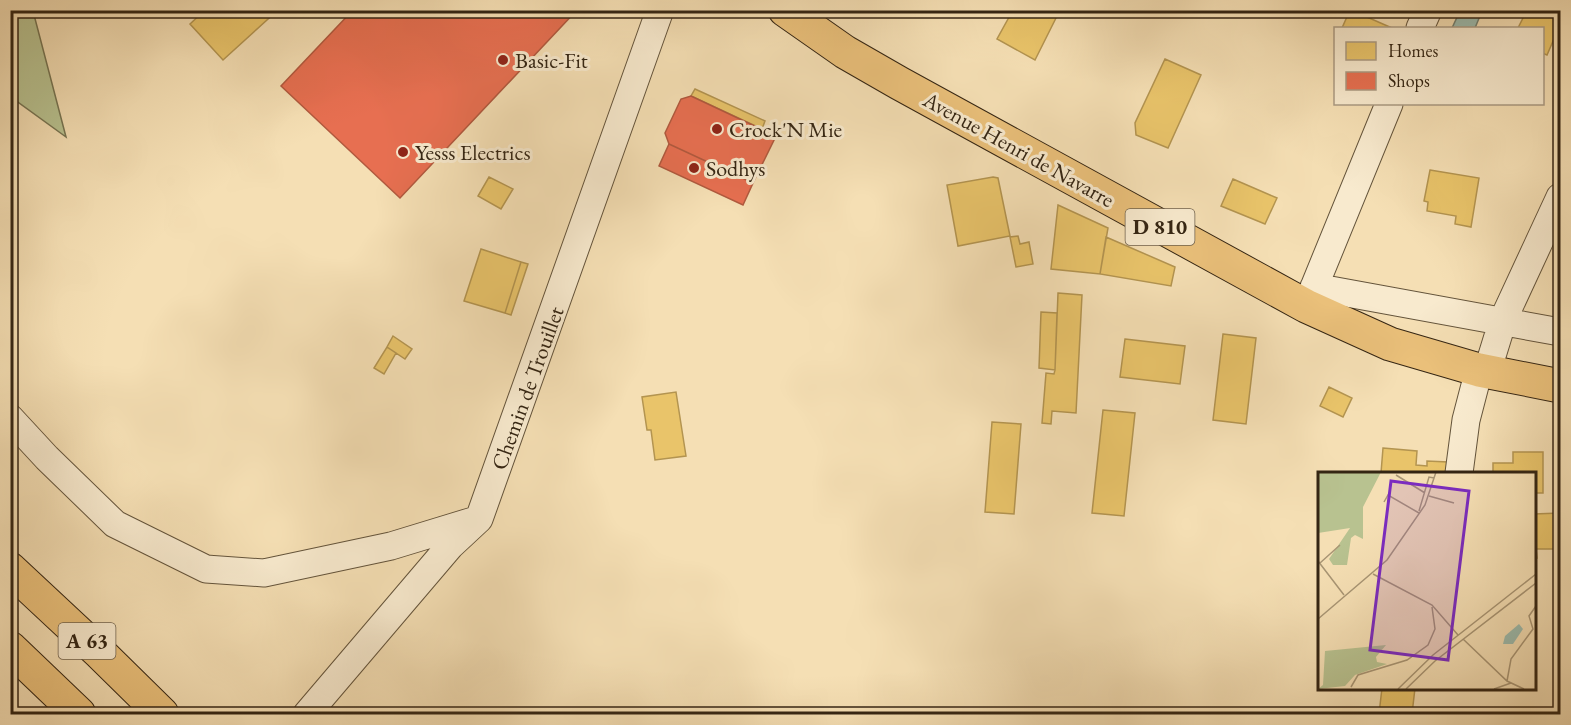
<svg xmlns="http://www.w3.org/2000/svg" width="1571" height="725" font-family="'EB Garamond',serif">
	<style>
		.green { fill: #b8c290; stroke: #767452; stroke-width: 1.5 }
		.water { fill: #9cbcaf; stroke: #728071; stroke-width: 1.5 }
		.homes { fill: #e9c46a; stroke: #b39450; stroke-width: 1.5 }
		.shops { fill: #e76f51; stroke: #b1593e; stroke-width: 1.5 }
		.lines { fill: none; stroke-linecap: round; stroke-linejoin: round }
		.minor-casing { stroke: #64543b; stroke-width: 29 }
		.major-casing { stroke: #342513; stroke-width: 35 }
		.highway-casing { stroke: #342513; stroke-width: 35 }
		.minor { stroke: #f8eace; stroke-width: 27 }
		.major { stroke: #eac07a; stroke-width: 33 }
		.highway { stroke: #eac07a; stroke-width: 33 }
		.poi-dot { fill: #8f2418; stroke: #f8eace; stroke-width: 2 }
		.labels { text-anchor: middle; stroke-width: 6; stroke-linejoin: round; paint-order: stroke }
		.shield { fill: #f8eace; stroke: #6f604b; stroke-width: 1.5 }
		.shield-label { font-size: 21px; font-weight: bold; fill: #342513 }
		.poi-label { font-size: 22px; fill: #342513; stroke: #f8eace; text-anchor: start }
		.street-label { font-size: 22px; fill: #342513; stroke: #f8eace }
		.inset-road { fill: none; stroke: #a89574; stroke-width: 1.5 }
		.view { fill: #7b2cbf; fill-opacity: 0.15; stroke: #7b2cbf; stroke-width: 3 }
		.inset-edge { fill: none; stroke: #342513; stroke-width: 3 }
	</style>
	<rect width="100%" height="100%" fill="#f5dfb4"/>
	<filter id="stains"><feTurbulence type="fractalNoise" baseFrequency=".00333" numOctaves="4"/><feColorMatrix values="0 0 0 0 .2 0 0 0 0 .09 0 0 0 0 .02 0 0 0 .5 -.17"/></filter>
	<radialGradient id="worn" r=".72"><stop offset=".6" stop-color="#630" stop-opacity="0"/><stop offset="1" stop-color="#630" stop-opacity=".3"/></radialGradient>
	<path class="green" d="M11,10L33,11L66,137L11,97Z"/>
	<path class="water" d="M1460,11H1482L1475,28H1452Z"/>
	<path class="homes" d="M205,10H278L223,60L190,24Z
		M1013,10H1060L1035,60L997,39Z
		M1350,10H1351L1392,28H1342Z
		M1527,10H1560V25L1547,55L1542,53V28H1518Z
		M1165,59L1201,75L1168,148L1136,135L1135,123Z
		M695,89L765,121L762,129L691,96Z
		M1430,170L1479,178L1471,227L1455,224L1456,216L1427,211L1428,202L1424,201Z
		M489,177L513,189L501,209L478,196Z
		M993,177L998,178L1010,236L958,246L947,185Z
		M1233,179L1277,198L1265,224L1221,206Z
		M1058,205L1108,228L1100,274L1051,269Z
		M1018,236L1020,244L1029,242L1033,264L1016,267L1010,237Z
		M1106,237L1175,267L1171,286L1100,274Z
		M481,249L521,262L505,313L464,301Z
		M521,262L528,264L511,315L505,313Z
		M1058,293L1082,295L1076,413L1052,411L1051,424L1042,423L1046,373L1054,374L1055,370Z
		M1041,312L1057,313L1055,370L1039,368Z
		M1223,334L1256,338L1246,424L1213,420Z
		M393,336L412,349L405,359L387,347Z
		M1125,339L1185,346L1180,384L1120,377Z
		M387,347L396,353L384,374L374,368Z
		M1329,387L1352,398L1343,417L1320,406Z
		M676,392L686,456L655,460L651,430H647L642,397Z
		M1103,410L1135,413L1124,516L1092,513Z
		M992,422L1021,424L1014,514L985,512Z
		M1383,448L1417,451L1416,465L1427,466V461L1448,462L1447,473H1381Z
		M1513,452H1543V493H1534V473H1493V463H1513Z
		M1560,513V549H1536L1537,558H1534V514Z
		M1382,688H1415L1412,714H1379Z"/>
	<path class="shops" d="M353,10H577L400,198L281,86Z
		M691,96L776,136L753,183L669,144L665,133L681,99Z
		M669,144L753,183L743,205L659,166Z"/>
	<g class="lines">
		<defs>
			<path id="minor" d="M1420,28L1428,10
				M1314,287L1560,332
				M1308,302L1389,104
				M1487,372L1503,320L1560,197
				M10,418L47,458L115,524L206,569L264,573L391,546L473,521
				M1459,473L1466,420L1479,370
				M307,714L450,546L479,519L660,10"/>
			<path id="major" d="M785,10L845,52L899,83L1306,306L1390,344L1479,370L1560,386"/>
			<path id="highway" d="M10,569L100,653L162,714
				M10,648L79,714"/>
		</defs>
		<use href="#minor" class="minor-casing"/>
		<use href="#major" class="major-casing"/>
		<use href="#highway" class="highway-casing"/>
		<use href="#minor" class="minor"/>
		<use href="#major" class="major"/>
		<use href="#highway" class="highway"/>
	</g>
	<g class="poi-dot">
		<circle cx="503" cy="60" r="6"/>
		<circle cx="717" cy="129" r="6"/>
		<circle cx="403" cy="152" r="6"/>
		<circle cx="694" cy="168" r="6"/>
	</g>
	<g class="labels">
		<g class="shield">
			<rect x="1125.5" y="209" width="69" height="36" rx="4.5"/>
			<rect x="58.5" y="623" width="57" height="36" rx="4.5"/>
		</g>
		<g class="shield-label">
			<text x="1160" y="234">D 810</text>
			<text x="87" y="648">A 63</text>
		</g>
		<g class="poi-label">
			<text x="515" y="68">Basic-Fit</text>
			<text x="729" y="137">Crock'N Mie</text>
			<text x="415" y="160">Yesss Electrics</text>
			<text x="706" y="176">Sodhys</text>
		</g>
		<g class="street-label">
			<text transform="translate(1019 149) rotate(29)" y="8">Avenue Henri de Navarre</text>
			<text transform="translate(527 388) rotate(-70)" y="8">Chemin de Trouillet</text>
		</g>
	</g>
	<g transform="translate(1318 472)">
		<rect width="218" height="218" fill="#f5dfb4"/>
		<path d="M0,0H63L45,35V67L37,63L33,66L29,93H15L11,87L32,56L0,61ZM68,173L58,185L59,190L69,192L37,203L27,214L0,217L5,213L7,179Z" fill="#b8c290"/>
		<path d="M201,152L205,157L195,172H185L187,164Z" fill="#9cbcaf"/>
		<path class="inset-road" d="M78,3L107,21M111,24L136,31M66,30L70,23L101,41M101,39L111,5L116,6M0,89L26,123M2,91L22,73M55,102L114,133L140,163M0,147L69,88L107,33L118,0M145,167L189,209L206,217M189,209L193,187L215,157L211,144L218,134M33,215L40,203L89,188L110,173L117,157L114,135M80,217L115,183L218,102M88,217L117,189L218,111M176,217L193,211"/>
		<path class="view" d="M73,9L151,19L130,188L52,178Z"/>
		<rect width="218" height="218" class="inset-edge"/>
	</g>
	<rect width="1571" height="725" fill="none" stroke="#f5dfb4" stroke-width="36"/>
	<rect x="12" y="12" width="1547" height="701" fill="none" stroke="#342513" stroke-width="3"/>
	<rect x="18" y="18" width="1535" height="689" fill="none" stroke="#342513" stroke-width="1.5"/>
	<rect x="1334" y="27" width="210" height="78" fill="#f8eace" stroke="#aa9b83" stroke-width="1.5"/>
	<rect x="1346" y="42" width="30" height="18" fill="#e9c46a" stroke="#aa9b83" stroke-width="1.5"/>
	<text x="1388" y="57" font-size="18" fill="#342513">Homes</text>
	<rect x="1346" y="72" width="30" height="18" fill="#e76f51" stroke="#aa9b83" stroke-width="1.5"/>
	<text x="1388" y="87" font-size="18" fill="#342513">Shops</text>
	<rect width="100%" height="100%" filter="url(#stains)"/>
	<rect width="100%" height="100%" fill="url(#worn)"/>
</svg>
